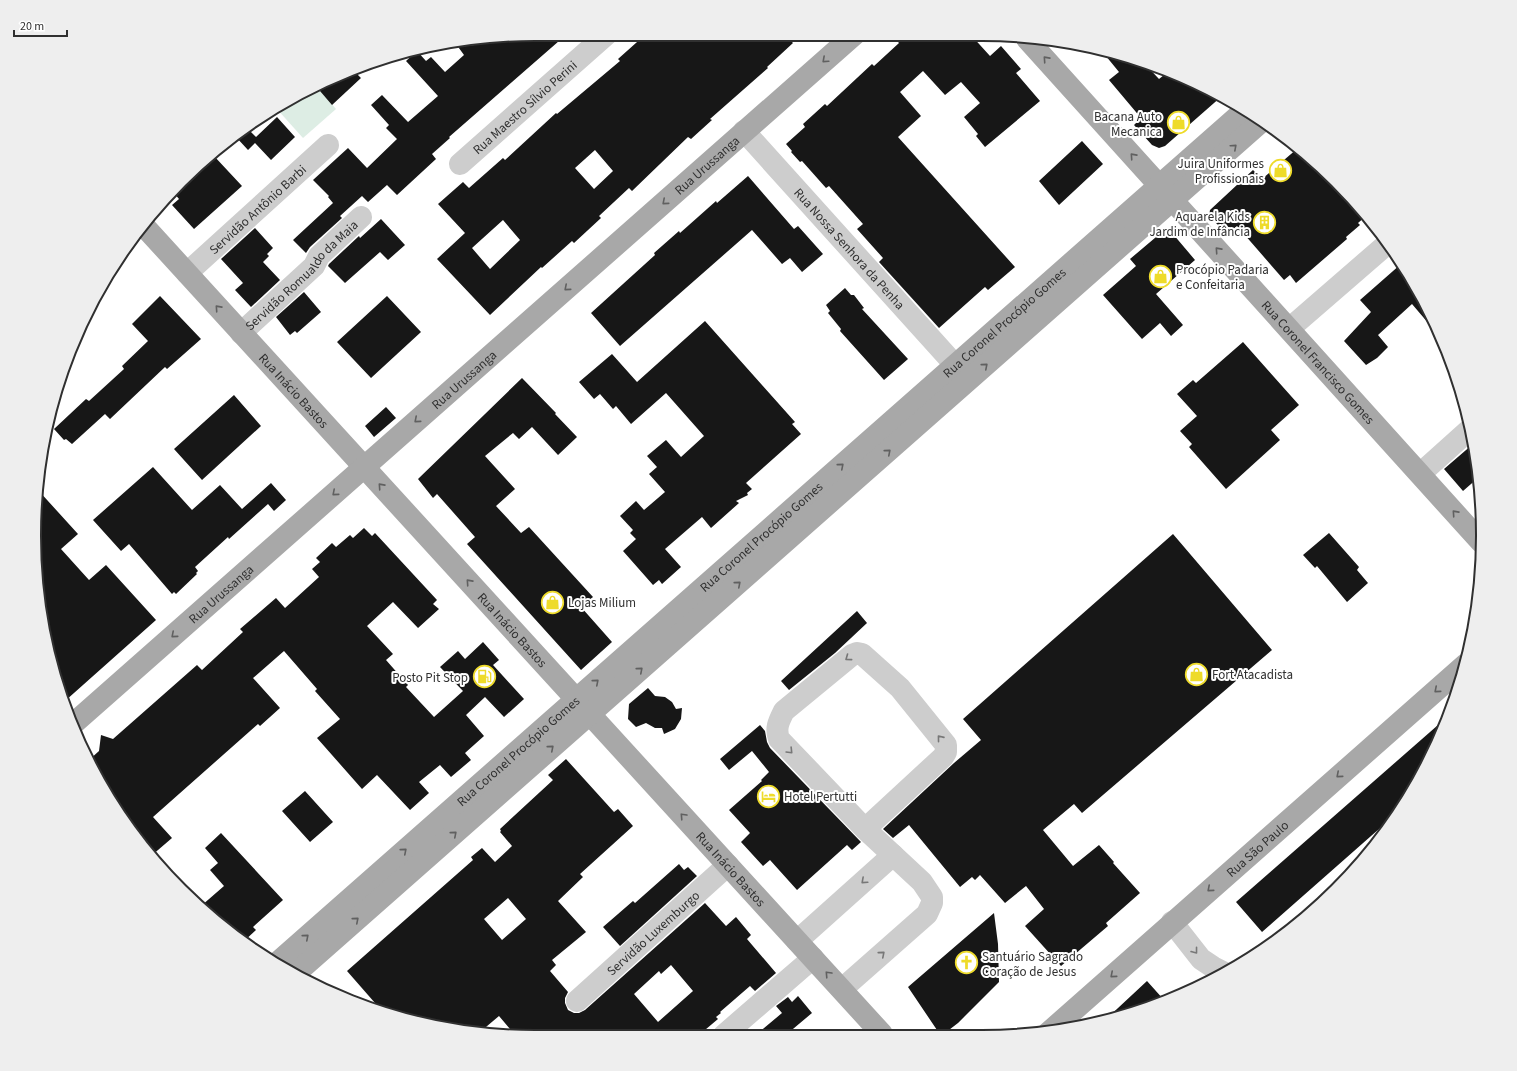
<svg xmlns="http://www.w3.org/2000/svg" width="1517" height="1071" font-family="'Source Sans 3',sans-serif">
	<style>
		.green { fill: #ddede4 }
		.building { fill: #171717; fill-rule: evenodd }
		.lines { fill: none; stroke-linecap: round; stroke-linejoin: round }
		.minor { stroke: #cdcdcd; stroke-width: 22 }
		.major { stroke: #a8a8a8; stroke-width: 22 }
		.oneway { stroke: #606060 }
		.oneway2 { stroke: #777 }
		.labels { text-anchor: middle; stroke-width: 4; stroke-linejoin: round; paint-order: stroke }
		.street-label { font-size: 13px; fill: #303030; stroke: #fff }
		.poi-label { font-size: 13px; fill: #303030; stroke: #fff; text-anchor: start }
		.rim { fill: none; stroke: #303030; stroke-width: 2 }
	</style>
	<rect width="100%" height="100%" fill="#fff"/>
	<path class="green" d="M317,87L336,109L303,138L276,108Z"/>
	<path class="building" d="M536,34H567L449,137L450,138L432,154L436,159L397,195L387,185L368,202L362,196L340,216L342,218L310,247L306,253L293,240L333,203L328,197L329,196L313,180L348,148L367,168L397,139L386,128L389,125L371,105L382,95L408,122L438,96L406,61L417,51L426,61L431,57L445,72L464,55L456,44Z
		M646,34H801L792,42L793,43L767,67L768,68L710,119L712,120L691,139L688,137L632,191L629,188L599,216L601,218L574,243L572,241L542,268L541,267L490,315L437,259L465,233L438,204L463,182L469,188L503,158L505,160L556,113L557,114L620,61L618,59ZM595,150L613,171L594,189L575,168ZM503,220L520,240L490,269L472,248Z
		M891,34H970L990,56L1001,46L1021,69L1016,73L1040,101L985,147L976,136L978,134L964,117L980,103L961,82L945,95L923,71L900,92L921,116L898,137L1015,267L988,290L985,287L939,328L879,262L883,258L857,229L863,224L829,186L826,188L802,161L800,162L791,152L792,151L786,144L805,127L803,124L825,104L827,106L872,64L874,66L899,43Z
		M1101,50L1144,63L1159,79L1169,71L1222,96L1165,146L1159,148L1152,145L1134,125L1141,118L1109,80L1119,72Z
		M352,69L361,78L332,105L320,91L324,86L322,84L343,72Z
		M277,117L295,137L271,160L255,143L248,150L236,137L247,128L256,137Z
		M1082,141L1103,164L1059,205L1039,181Z
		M1298,148L1323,172L1346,198L1348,195L1358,205L1366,216L1358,223L1360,225L1346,237L1347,239L1296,283L1290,275L1284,280L1237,226L1227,234L1209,216L1210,210L1253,170L1262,179Z
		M214,156L242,186L194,229L172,205L179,199L173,192Z
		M748,176L794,229L798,226L823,254L802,272L790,258L782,264L752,230L620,346L591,313L655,255L654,253L679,231L680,233L716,201L717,203Z
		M381,219L405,245L388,260L380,252L345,283L328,266L329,264L359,236L360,238Z
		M255,228L273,248L267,254L269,256L263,262L280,280L251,307L235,290L243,283L221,259Z
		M1162,232L1173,234L1195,260L1156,294L1183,325L1171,336L1160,323L1142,339L1103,295L1136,266L1130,259Z
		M1401,264L1416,285L1433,322L1429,324L1412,304L1378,335L1388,347L1377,358L1366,365L1344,341L1371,312L1360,300Z
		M845,288L851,295H854L864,308L862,309L908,359L884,380L840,331L841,329L828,313L830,311L826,305Z
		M304,292L321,312L297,333L295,331L290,335L276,317Z
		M160,296L201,339L167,369L165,367L110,419L105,414L72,444L66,439L64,440L54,429L86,399L89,401L124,369L122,366L148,341L132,324Z
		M387,296L421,332L371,378L337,342Z
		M705,321L795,422L792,424L801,434L746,483L752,489L747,493L748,495L736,501L739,503L711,528L702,517L665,549L681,567L662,584L659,580L653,585L623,551L636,539L630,533L633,530L620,516L636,501L644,510L665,492L649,474L657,467L647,456L666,440L681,457L704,436L666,393L631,424L616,406L613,409L600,394L594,399L579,382L612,354L637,382Z
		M1243,342L1299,405L1271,430L1280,440L1226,489L1189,447L1192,444L1180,431L1197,416L1177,394L1193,380L1196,383Z
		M522,378L556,413L555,414L577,437L558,455L532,427L519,439L513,433L485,456L515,489L496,506L521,533L529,527L593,597L581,607L612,642L581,670L467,544L475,537L437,494L433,498L418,479Z
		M234,395L261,426L202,480L174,449Z
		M386,407L396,418L374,437L365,426Z
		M1473,444L1479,477L1463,491L1444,469Z
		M153,467L192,510L220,485L242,509L271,483L286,500L274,511L268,504L229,539L228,537L195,567L198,571L196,573L197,574L176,594L174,592L172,594L129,544L121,551L93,520Z
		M38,490L78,534L61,549L89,580L106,565L156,620L65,701L51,666L38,601Z
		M364,528L372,536L375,533L437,600L433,604L439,609L418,628L393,602L367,626L393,654L386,660L408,685L406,687L434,717L463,691L440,667L458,651L465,659L483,642L499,660L493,665L524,699L504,717L485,697L466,715L484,736L465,753L471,760L451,777L440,765L419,782L429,793L410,810L377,775L362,789L317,738L340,719L315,691L317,689L284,651L253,678L280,708L260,726L258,724L153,817L172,838L151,856L88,761L99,751L101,735L113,739L197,665L202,670L243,632L240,629L276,598L285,608L319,577L312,569L320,562L316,558L332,543L336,547L350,535L353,538Z
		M1329,533L1359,567L1357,570L1368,583L1347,602L1317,566L1315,568L1303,555Z
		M1173,534L1272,650L1082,813L1074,804L1043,830L1073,866L1099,845L1114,862L1113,863L1140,893L1106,923L1108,926L1061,966L1025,926L1044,909L1026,886L1005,903L980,875L975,880L972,877L960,887L909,825L893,838L883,829L954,763L981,740L963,719Z
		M857,611L867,623L835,653L789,690L781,681Z
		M648,688L655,696L665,697L672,702L676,709L682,708L681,719L675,729L664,734L662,728H655L646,723L636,727L628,719L629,704Z
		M1446,718L1431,757L1396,814L1262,932L1236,902Z
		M760,725L765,731L767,742L770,748L861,842L852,850L847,845L797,890L770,860L763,866L741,842L750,833L729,810L762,781L761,780L769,772L752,751L729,770L720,759Z
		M566,759L614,812L618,809L633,826L580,874L583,877L558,901L586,932L552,960L556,965L550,971L568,992L565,998V1003L568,1010L574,1013H579L585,1010L705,903L726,926L736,917L751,935L747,939L776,973L755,991L750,986L720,1012L721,1013L716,1017L718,1019L699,1035L516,1036L499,1016L480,1032L406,1020L382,1011L347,971L473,860L471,857L482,848L495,862L512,846L500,832L501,831L500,829L553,780L548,775ZM508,898L526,919L502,940L484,919ZM671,965L693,991L658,1022L634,994L659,971L661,974Z
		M305,791L333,822L310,842L282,811Z
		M221,833L283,900L253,927L256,930L243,942L230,934L201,906L224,886L210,870L218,863L205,848Z
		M679,864L684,870L688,867L697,876L620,946L603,927L633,901L635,903Z
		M994,913L998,944L999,982L958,1023L945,1033H939L908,987Z
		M1147,981L1164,1000L1112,1020L1103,1022Z
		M798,996L812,1013L787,1034H757L782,1013L776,1006L788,997L792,1002Z"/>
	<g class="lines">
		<g class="minor">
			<path id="s1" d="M744,131L955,365"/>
			<path id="s2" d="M460,164L607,34"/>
			<path id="s3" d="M187,273L328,145"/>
			<path d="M1289,329L1387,244"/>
			<path id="s4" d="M241,333L314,266L319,256L361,217"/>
			<path d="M1420,474L1469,430"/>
			<path d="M1172,922L1201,959L1213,967L1223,972"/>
			<path d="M797,941L893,855"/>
			<path d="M842,989L927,914L932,903V897L922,882L865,829L779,739C775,728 779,721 784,711L852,655L857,653L862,654L900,688L946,745V752L943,757L865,829"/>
			<path id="s5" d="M577,1001L728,865"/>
			<path d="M724,1035L813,958"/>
		</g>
		<g class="major">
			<path id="s6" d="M1027,39L1481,542"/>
			<path id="s7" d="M143,225L882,1034"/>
			<path id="s8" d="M73,724L855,34"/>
			<path id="s9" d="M277,963L1245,110"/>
			<path d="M295,974L1262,121"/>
			<path id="s10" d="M1048,1033L1466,664"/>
		</g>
	</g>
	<defs><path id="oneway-chevron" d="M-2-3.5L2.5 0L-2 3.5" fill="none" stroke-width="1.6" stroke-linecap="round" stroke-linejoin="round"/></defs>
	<g class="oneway">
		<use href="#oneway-chevron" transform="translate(1046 59) rotate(-132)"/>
		<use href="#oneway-chevron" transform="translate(825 60) rotate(138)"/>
		<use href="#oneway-chevron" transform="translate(1234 147) rotate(-42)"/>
		<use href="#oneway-chevron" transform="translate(1133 156) rotate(-132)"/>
		<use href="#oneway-chevron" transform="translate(665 202) rotate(139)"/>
		<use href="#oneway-chevron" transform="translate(1218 250) rotate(-132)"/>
		<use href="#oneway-chevron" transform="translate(567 288) rotate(139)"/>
		<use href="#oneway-chevron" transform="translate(218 308) rotate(-132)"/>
		<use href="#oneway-chevron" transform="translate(985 366) rotate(-41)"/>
		<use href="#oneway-chevron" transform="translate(417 420) rotate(139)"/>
		<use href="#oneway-chevron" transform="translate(888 452) rotate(-41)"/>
		<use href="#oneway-chevron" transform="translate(841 466) rotate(-41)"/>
		<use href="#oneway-chevron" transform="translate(381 486) rotate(-132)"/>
		<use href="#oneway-chevron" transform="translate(335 493) rotate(139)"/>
		<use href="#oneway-chevron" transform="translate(1455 513) rotate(-132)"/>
		<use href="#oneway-chevron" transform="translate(469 582) rotate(-132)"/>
		<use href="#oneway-chevron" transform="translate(738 584) rotate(-41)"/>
		<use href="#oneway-chevron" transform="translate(174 635) rotate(139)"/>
		<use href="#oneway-chevron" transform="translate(640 670) rotate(-41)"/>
		<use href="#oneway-chevron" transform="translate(596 682) rotate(-41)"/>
		<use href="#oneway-chevron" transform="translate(1437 690) rotate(139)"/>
		<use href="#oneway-chevron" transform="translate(551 748) rotate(-41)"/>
		<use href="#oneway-chevron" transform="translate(1339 775) rotate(139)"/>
		<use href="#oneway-chevron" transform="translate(683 816) rotate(-133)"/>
		<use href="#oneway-chevron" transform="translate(454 834) rotate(-41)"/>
		<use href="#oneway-chevron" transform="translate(404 851) rotate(-41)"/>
		<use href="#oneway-chevron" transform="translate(1210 889) rotate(139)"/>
		<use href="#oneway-chevron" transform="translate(356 920) rotate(-41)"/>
		<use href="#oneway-chevron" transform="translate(306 937) rotate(-41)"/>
		<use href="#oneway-chevron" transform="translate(828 974) rotate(-133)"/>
		<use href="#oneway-chevron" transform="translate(1113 975) rotate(139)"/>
	</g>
	<g class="oneway2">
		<use href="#oneway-chevron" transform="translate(848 658) rotate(144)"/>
		<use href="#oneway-chevron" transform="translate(940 738) rotate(-129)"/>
		<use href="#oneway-chevron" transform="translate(790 751) rotate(46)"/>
		<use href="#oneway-chevron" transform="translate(864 881) rotate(138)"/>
		<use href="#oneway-chevron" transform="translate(1195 951) rotate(52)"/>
		<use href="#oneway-chevron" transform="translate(882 954) rotate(-41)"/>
	</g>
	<defs>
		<symbol id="shop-ring" viewBox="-11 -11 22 22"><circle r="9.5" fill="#fff" stroke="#eedb2a" stroke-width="1.5"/><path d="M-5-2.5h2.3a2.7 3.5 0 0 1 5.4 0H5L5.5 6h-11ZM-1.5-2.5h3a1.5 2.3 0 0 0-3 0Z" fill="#eedb2a"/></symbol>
		<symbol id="building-ring" viewBox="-11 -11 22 22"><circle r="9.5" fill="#fff" stroke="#eedb2a" stroke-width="1.5"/><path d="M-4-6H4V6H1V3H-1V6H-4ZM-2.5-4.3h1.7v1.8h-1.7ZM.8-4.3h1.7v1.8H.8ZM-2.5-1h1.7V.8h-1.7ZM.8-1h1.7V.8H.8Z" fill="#eedb2a"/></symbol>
		<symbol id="fuel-ring" viewBox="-11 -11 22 22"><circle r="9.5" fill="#fff" stroke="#eedb2a" stroke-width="1.5"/><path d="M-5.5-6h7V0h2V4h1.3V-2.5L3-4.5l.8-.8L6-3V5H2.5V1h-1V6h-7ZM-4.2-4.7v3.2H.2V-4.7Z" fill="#eedb2a"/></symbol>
		<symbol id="hotel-ring" viewBox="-11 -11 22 22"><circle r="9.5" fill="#fff" stroke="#eedb2a" stroke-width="1.5"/><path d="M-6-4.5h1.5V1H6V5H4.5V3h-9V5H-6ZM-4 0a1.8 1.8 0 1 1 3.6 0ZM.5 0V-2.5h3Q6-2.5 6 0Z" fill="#eedb2a"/></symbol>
		<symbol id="church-ring" viewBox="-11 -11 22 22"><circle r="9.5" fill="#fff" stroke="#eedb2a" stroke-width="1.5"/><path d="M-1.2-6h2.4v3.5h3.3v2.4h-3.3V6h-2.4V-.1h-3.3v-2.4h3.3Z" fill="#eedb2a"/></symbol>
	</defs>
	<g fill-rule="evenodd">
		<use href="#shop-ring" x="1166" y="110" width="25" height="25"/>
		<use href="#shop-ring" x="1268" y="158" width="25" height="25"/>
		<use href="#building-ring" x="1252" y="210" width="25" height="25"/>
		<use href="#shop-ring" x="1148" y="264" width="25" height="25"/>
		<use href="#shop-ring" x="540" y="590" width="25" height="25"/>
		<use href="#shop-ring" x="1184" y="662" width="25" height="25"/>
		<use href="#fuel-ring" x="472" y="664" width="25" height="25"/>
		<use href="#hotel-ring" x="756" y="784" width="25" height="25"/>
		<use href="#church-ring" x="954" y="950" width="25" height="25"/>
	</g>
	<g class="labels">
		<g class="street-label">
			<text dy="5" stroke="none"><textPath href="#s2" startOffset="86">Rua Maestro Sílvio Perini</textPath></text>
			<text dy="5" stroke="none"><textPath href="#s8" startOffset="845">Rua Urussanga</textPath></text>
			<text dy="5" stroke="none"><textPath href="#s3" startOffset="95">Servidão Antônio Barbi</textPath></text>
			<text dy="5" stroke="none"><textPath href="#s1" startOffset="158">Rua Nossa Senhora da Penha</textPath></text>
			<text dy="5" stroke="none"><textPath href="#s4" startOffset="84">Servidão Romualdo da Maia</textPath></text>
			<text dy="5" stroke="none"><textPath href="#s9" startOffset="969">Rua Coronel Procópio Gomes</textPath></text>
			<text dy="5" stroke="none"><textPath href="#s6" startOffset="435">Rua Coronel Francisco Gomes</textPath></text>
			<text dy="5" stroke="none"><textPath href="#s8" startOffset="521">Rua Urussanga</textPath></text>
			<text dy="5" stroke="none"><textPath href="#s7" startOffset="224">Rua Inácio Bastos</textPath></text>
			<text dy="5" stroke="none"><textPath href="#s9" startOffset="645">Rua Coronel Procópio Gomes</textPath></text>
			<text dy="5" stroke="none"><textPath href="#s8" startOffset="197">Rua Urussanga</textPath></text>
			<text dy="5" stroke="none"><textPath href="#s7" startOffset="548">Rua Inácio Bastos</textPath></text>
			<text dy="5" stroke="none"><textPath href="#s9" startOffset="321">Rua Coronel Procópio Gomes</textPath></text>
			<text dy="5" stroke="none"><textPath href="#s10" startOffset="279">Rua São Paulo</textPath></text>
			<text dy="5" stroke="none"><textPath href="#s7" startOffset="872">Rua Inácio Bastos</textPath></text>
			<text dy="5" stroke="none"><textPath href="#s5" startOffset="102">Servidão Luxemburgo</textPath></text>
		</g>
		<g class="poi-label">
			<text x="1162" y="121" text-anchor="end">Bacana Auto<tspan x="1162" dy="15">Mecanica</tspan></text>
			<text x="1264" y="168" text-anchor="end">Juira Uniformes<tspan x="1264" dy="15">Profissionais</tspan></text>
			<text x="1250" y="221" text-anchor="end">Aquarela Kids<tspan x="1250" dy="15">Jardim de Infância</tspan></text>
			<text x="1176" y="274">Procópio Padaria<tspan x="1176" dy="15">e Confeitaria</tspan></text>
			<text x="568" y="607">Lojas Milium</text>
			<text x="1212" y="679">Fort Atacadista</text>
			<text x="468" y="682" text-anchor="end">Posto Pit Stop</text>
			<text x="784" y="801">Hotel Pertutti</text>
			<text x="982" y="961">Santuário Sagrado<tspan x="982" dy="15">Coração de Jesus</tspan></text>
		</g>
	</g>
	<path d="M0 0H1517V1071H0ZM535 41H982A494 494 0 0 1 1476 535V536A494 494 0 0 1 982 1030H535A494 494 0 0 1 41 536V535A494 494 0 0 1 535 41Z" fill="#eee" fill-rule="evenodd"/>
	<path class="rim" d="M535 41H982A494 494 0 0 1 1476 535V536A494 494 0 0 1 982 1030H535A494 494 0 0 1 41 536V535A494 494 0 0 1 535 41Z"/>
	<path d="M14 30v6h53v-6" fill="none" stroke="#303030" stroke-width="2"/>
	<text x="20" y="30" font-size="12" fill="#303030" stroke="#ffffff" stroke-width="3" paint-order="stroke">20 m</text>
</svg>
